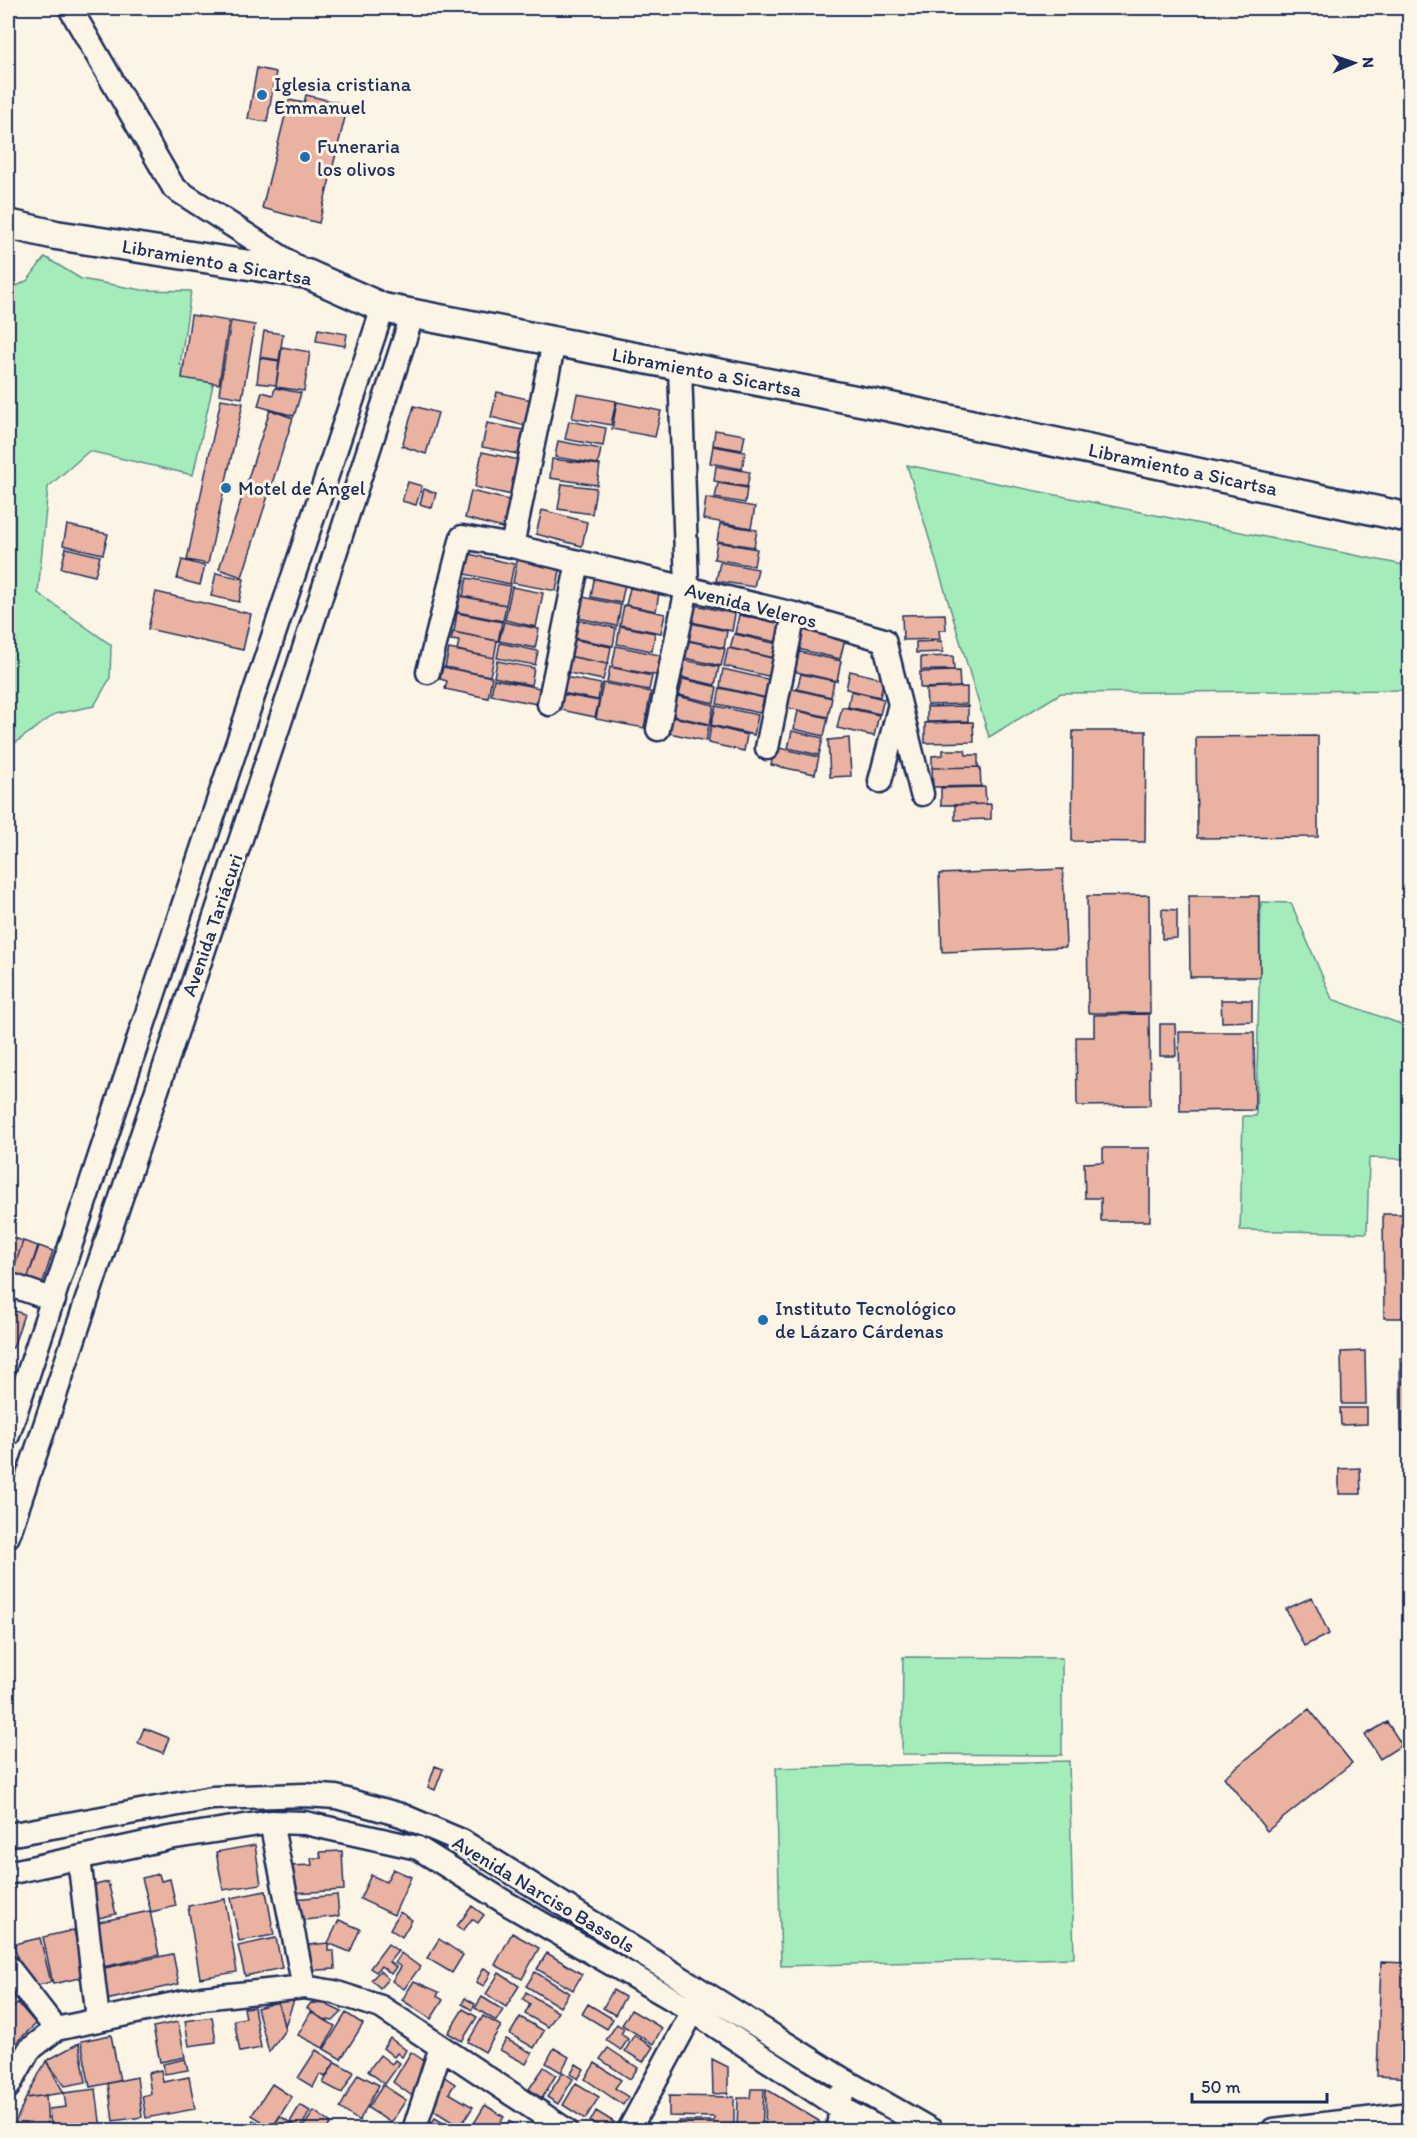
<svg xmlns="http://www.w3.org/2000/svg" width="1417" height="2138" font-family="Itim,sans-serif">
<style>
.green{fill:#a4edbb;stroke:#608e8c;stroke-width:1.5}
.building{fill:#eab2a1;stroke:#1b2f5e;stroke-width:1.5}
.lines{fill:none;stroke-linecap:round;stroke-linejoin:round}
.minor-casing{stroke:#1b2f5e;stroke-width:27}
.major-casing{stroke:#1b2f5e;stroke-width:33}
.minor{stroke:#fcf5e5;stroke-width:22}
.major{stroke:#fcf5e5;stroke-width:28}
.poi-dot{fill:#1f6fb2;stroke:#fcf5e5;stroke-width:2}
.labels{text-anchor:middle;stroke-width:6;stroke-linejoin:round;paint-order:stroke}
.poi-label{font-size:20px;fill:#1b2f5e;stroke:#fcf5e5;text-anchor:start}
.street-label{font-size:20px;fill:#1b2f5e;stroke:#fcf5e5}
</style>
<rect width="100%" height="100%" fill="#fcf5e5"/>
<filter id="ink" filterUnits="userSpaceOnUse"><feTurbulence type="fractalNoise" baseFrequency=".0167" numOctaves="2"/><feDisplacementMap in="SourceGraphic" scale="12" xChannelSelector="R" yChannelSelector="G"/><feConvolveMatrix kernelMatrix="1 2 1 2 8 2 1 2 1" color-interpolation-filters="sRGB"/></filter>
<g filter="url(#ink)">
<path class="green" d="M45,257l36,22 61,11 49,1 -11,74 36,6 -23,104 -104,-24 -41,36 -10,106 73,52 -1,33 -16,28 -39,8 -47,34v-457l20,-11z
M907,465l502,101v124l-348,3 -72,44z
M1261,902l30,1 41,96 77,28v132l-40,-1 -2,75 -127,-3 3,-114h13z
M903,1657l159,1v97l-160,-1z
M1069,1761l5,197 -293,8 -5,-198z"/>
<path class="building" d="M257,68l19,4 -9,50 -19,-3z
M306,95l42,10 -29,118 -57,-15 27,-108 15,3z
M191,315l38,6 -10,63 -37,-6z
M231,321l24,4 -13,73 -23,-4z
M318,329l29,5 -2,12 -29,-5z
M264,331l19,3 -4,26 -19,-3z
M282,347l28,5 -6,39 -28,-4z
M260,358l19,3 -3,24 -19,-2z
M275,388l26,5 -7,23 -36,-10 4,-14 11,3z
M497,392l35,8 -6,26 -35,-9z
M577,394l39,7 -5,24 -39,-7z
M221,399l22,4 -35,161 -21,-4z
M617,402l44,9 -6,26 -43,-8z
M414,406l24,7 -12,41 -24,-8z
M270,410l23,8 -51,159 -23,-8z
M569,421l37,7 -3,18 -38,-7z
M487,423l36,7 -5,24 -36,-7z
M715,430l30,5 -3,15 -29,-5z
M558,441l43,8 -3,15 -43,-7z
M713,446l32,6 -3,17 -32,-6z
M482,452l37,8 -7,35 -37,-8z
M552,459l48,6 -3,20 -47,-7z
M716,466l34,6 -3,15 -33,-6z
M408,482l14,4 -6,19 -14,-4z
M718,483l29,5 -2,15 -30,-5z
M562,484l34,4 -4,26 -34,-5z
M424,489l12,4 -4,15 -12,-4z
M471,491l42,10 -7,28 -41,-11z
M706,498l49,9 -4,21 -48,-9z
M542,510l45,12 -5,24 -46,-12z
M720,524l37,6 -3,17 -37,-6z
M67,525l41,9 -5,20 -40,-9z
M717,542l40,7 -3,17 -40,-7z
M66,548l34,8 -5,20 -34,-8z
M469,554l45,10 -4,20 -45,-10z
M518,556l43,9 -5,26 -43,-8z
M182,560l23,6 -5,19 -23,-6z
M720,562l38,7 -4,18 -38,-6z
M216,573l28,6 -5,23 -28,-6z
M595,574l31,6 -5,23 -30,-6z
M467,578l43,8 -4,19 -43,-9z
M512,587l31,6 -7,34 -31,-7z
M630,588l29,5 -3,18 -30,-6z
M156,592l95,22 -8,36 -95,-21z
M460,596l46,9 -3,16 -46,-9z
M578,596l43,9 -4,21 -44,-9z
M691,604l44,10 -3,17 -45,-10z
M624,605l41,9 -4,19 -41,-8z
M457,613l45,9 -4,19 -44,-9z
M945,614l1,16h-7l1,9 -37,1 -1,-25z
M739,615l43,9 -5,18 -42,-9z
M572,619l44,9 -3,18 -45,-9z
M504,622l35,7 -4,19 -36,-7z
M686,622l41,9 -3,17 -41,-9z
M620,626l35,7 -3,18 -35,-7z
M803,629l42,10 -5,20 -42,-10z
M453,632l44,9 -3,17 -37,-8 2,-9 -8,-1z
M734,634l44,10 -3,14 -45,-10z
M567,638l44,9 -3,17 -44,-9z
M689,641l36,8 -4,17 -36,-8z
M942,641l1,11 -27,1v-11z
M500,643l38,8 -3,14 -38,-7z
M616,646l48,10 -4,20 -48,-9z
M728,648l48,11 -4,18 -48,-11z
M449,649l45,9 -4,18 -45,-9z
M796,651l45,10 -4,20 -45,-10z
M568,656l39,8 -4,16 -39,-8z
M953,656l1,14h-33v-13z
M679,659l40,8 -4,18 -39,-9z
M497,661l37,7 -3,17 -37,-8z
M443,667l49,10 -4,21 -43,-9 2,-8 -7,-2z
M610,667l42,9 -3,14 -42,-8z
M723,669l48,11 -4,18 -47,-11z
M850,671l34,8 -4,18 -34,-8z
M959,671l1,16 -40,1v-16z
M801,674l33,7 -3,16 -34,-8z
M565,677l36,7 -3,16 -36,-7z
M494,679l46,9 -3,16 -46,-9z
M683,679l34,8 -3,16 -35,-8z
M603,683l48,9 -7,36 -48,-9z
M784,687l48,11 -4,19 -48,-11z
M967,687v17l-40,1 -1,-16z
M720,688l44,10 -4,15 -43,-9z
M851,691l33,8 -4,15 -32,-7z
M555,693l44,8 -4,16 -43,-9z
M669,694l45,11 -4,19 -46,-10z
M716,706l42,9 -4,20 -43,-10z
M968,706v15l-41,1v-15z
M842,707l37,8 -5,21 -37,-8z
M798,711l30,7 -4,18 -30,-7z
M664,715l45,10 -3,16 -46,-10z
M973,722l1,20 -49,1v-20z
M711,726l36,9 -3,16 -36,-8z
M792,731l31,7 -4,17 -31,-7z
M1073,731h73l-1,111 -73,-1z
M1318,736v101l-121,1 -1,-101z
M849,738l2,38 -21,1 -2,-37z
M775,747l44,10 -4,17 -44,-9z
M943,750h22l1,5h12v12l-46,1v-12l11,-1z
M980,767l1,19 -48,1 -1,-19z
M985,787l1,17 -45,1v-17z
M991,804v15l-36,1v-15z
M1063,869l3,78 -124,5 -3,-78z
M1149,895l1,118h-62l-1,-117z
M1189,896h70l1,81h-70z
M1162,909l15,1v28l-15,1z
M1221,1000h31v21l-30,1z
M1149,1014l1,91 -73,1 -1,-69h18v-22z
M1160,1024h15l1,32h-16z
M1179,1032h75l1,78 -75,1z
M1103,1148h47v73h-49v-23h-16l-1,-35 19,-1z
M1383,1214h27v104h-26z
M8,1236l15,5 -11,33 -4,-1z
M23,1241l15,5 -11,34 -15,-6z
M39,1246l14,5 -11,34 -15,-5z
M9,1309l15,5 -11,34 -5,-2z
M1365,1351l1,53h-24l-1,-52z
M1400,1358h10v73h-9z
M1340,1408h27v16l-26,1z
M1360,1468l1,26h-22v-25z
M1312,1597l17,37 -25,12 -18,-37z
M1309,1709l43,54 -85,68 -43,-54z
M1387,1722l15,23 -22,14 -15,-24z
M144,1728l25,10 -6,15 -25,-10z
M435,1766l8,3 -8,21 -7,-3z
M255,1845l6,39 -38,6 -7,-38z
M342,1851l2,39 -51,3 -2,-27 21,-1 -1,-7h10l-1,-6z
M393,1869l18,8 -17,38 -34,-16 11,-24 15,7z
M159,1874l2,7 9,-2 6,27 -25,6 -9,-34z
M108,1882l8,32 -22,5 -7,-32z
M266,1891l8,44 -35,6 -8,-43z
M337,1895l2,21 -43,5 -2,-22z
M225,1899l12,73 -37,6 -12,-72z
M472,1906l12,9 -6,8 -6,-4 -9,12 -6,-5z
M150,1911l9,44 -61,13 -9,-44z
M400,1912l12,8 -10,17 -12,-8z
M339,1920l21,9 -10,23 -22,-9z
M74,1930l10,47 -31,7 -10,-47z
M512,1933l27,15 -17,31 -27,-14z
M40,1938l11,44 -26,6 -11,-44z
M276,1938l6,30 -37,8 -7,-30z
M439,1939l24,16 -11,18 -25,-15z
M328,1943v8h6l1,18 -34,2 -2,-25z
M388,1944l10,7 -9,11 7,5 -5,7 -10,-8 -5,6 -6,-4z
M401,1953l19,14 -16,22 -12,-8 9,-14 -6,-4z
M547,1953l35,21 -9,16 -36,-21z
M173,1954l6,30 -73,16 -6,-31z
M1381,1962l29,1v115l-33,-2z
M484,1968l7,4 -7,14 -8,-4z
M380,1971l8,8 -8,9 -9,-8z
M535,1972l34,21 -9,14 -34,-21z
M499,1973l20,13 -13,21 -20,-13z
M8,1980l12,14 -12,12z
M414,1981l25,11 -2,4 6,4 -12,19 -29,-19z
M613,1990l12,7 -10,18 -12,-7z
M526,1992l32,20 -10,15 -23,-13 5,-10 -7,-5z
M482,1997l21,13 -7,11 -21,-13z
M465,1998l10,6 -3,6 -10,-6z
M294,2000l-9,26 -7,-24z
M278,2002l7,28 -16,22 -12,-44z
M18,2003l18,21 -28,26v-37z
M311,2003l14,1 17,8 -9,9 -11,-2 -15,-11z
M588,2004l25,15 -6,10 -25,-15z
M254,2007l7,41 -21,4 -6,-32 12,-2 -2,-10z
M463,2009l14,8 -15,24 -14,-8z
M631,2010l31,18 -9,16 -31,-19z
M311,2012l24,14 -12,22 -25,-13z
M346,2013l17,11 -22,35 -17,-10z
M483,2016l18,10 -16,26 -17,-10z
M212,2017l4,25 -27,4 -4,-25z
M520,2017l24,14 -10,17 -24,-14z
M178,2022l7,35 -25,5 -7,-35z
M617,2024l7,5 -3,5 7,5 -7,11 -15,-10z
M111,2035l9,46 -30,6 -9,-46z
M634,2035l19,12 -10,15 -18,-11z
M390,2038l16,12 -4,7 -5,-4 -3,4 -11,-9z
M506,2039l26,14 -6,11 -26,-14z
M79,2043l7,39 -21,4 -19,-25z
M554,2048l15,9 -8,15 -15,-9z
M608,2048l30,20 -8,11 -30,-20z
M316,2050l19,12 -10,15 -5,-3 -7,13 -15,-9z
M411,2052l21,14 -17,32 -22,-16z
M380,2055l12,9 3,-4 5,3 -15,21 -17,-13z
M185,2059l3,11 -23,4 -2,-10z
M712,2059l16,8v26l-15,1z
M46,2061l18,32 -38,5z
M335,2062l19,10 -12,21 -19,-10z
M595,2063l26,17 -6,8 13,9 -5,8 -38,-26z
M576,2064l8,5 -6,10 -8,-5z
M544,2067l12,8 -14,23 -13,-9z
M161,2070l2,12 26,-5 6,32 -49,9 -4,-22 9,-2 -3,-21z
M563,2072l10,7 -15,25 -11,-7z
M358,2074l21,11 -20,36 -19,-13z
M443,2076l12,8 -6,9 24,14 -13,20 -35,-22z
M137,2077l5,40 -29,4 -5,-38z
M576,2083l23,14 -14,22 -22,-14z
M272,2084l20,13 -20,31 -20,-13z
M383,2085l23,15 -15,23 -23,-15z
M96,2089l5,40 -36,1 -1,-6 -13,2 -2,-17 17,-2 -2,-14z
M751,2089h13l-2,41h-25l1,-32h12z
M766,2089l53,32 -1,9h-53z
M46,2095l2,35h-36l14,-32z
M669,2096l65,1v28h-13v5h-42v-9h35v-4l-45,-1z
M300,2105l10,6 -10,18 -10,-7z
M485,2105l19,12 -9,13h-25z
M314,2111l17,12 -5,7h-25z
M596,2111l18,11 -5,8 -19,-8z
M280,2116l20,13 -1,1h-27z
M435,2118l20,12h-28z
M253,2120l17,10h-23z
M509,2121l13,9h-20z"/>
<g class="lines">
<g class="minor-casing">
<path id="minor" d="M70,8l104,180 129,83
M512,546l42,-204
M428,672l34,-135 50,9 282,68 90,26 38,154
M549,704l29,-142
M658,729l29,-141 -7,-221
M767,748l27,-134
M880,781l19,-73
M8,1284l46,16
M8,1435c124,-376 247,-753 375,-1127
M8,1536l282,-844 123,-379
M271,1822l33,165
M8,1835l204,-37 93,-3 31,2 65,18 61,26 382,239 87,50
M79,1858l19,161
M8,1873l161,-35 102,-16 34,1 113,25 90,56 185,107 147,97 43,22
M8,1967l48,62
M8,2087l21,-37 27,-21 146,-31 102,-11 30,5 47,15 185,123
M414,2130l27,-83
M629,2130l64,-119
M838,2130l4,-37
M1273,2130l137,-16"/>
</g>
<g class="major-casing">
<path id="major" d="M8,224l48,11 251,39 76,34 503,98 524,112"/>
</g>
<use href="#minor" class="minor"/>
<use href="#major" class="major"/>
</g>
</g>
<g class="poi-dot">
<circle cx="262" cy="95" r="6"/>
<circle cx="305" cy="157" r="6"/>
<circle cx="226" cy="488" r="6"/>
<circle cx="763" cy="1320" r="6"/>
</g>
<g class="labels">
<g class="poi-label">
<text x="274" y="91">Iglesia cristiana<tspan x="274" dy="23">Emmanuel</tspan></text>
<text x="317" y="153">Funeraria<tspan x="317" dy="23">los olivos</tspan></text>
<text x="238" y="495">Motel de Ángel</text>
<text x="775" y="1315">Instituto Tecnológico<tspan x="775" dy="23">de Lázaro Cárdenas</tspan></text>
</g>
<g class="street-label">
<text transform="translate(217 262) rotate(10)" y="7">Libramiento a Sicartsa</text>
<text transform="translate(707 372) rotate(11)" y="7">Libramiento a Sicartsa</text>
<text transform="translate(1183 469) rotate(12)" y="7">Libramiento a Sicartsa</text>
<text transform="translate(751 605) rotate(14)" y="7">Avenida Veleros</text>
<text transform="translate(212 925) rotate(-71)" y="7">Avenida Tariácuri</text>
<text transform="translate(544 1894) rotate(31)" y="7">Avenida Narciso Bassols</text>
</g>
</g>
<rect width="1417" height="2138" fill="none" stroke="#fcf5e5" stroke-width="30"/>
<rect x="15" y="15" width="1387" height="2108" fill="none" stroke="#1b2f5e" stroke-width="2" filter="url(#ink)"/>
<g transform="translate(1354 63) rotate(88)" stroke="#fcf5e5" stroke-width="4.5" paint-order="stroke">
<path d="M0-4.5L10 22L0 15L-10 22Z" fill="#1b2f5e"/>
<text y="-9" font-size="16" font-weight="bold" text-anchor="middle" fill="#1b2f5e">N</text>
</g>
<path d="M1192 2093v9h135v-9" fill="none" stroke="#1b2f5e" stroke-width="3"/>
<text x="1201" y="2093" font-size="18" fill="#1b2f5e" stroke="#fcf5e5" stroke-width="4.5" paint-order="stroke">50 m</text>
</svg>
